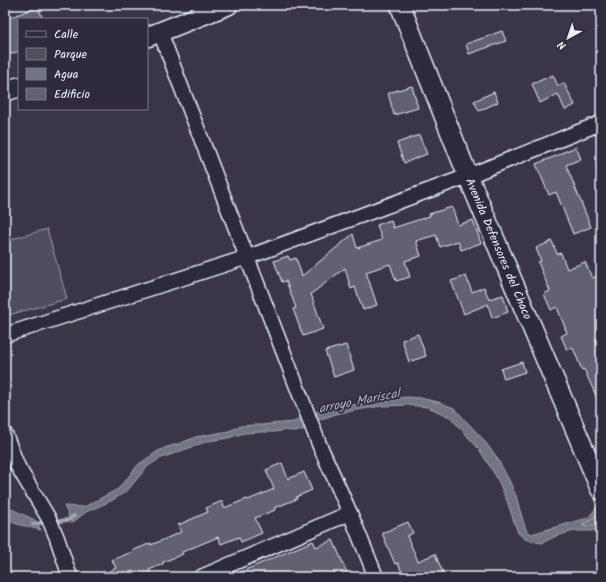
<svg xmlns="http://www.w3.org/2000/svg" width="606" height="582" font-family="Kalam,sans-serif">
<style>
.green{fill:#504e5f;stroke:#9ca0ac}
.water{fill:#737482;stroke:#a2a6b1}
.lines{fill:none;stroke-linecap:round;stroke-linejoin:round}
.shore{stroke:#b9bfc9;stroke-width:1}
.stream{stroke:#a2a6b1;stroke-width:4}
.building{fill:#636171;stroke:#e8f1f8}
.street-casing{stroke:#e8f1f8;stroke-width:17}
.secondary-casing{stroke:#e8f1f8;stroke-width:22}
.street{stroke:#2f2a3d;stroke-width:14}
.secondary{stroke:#2f2a3d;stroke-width:19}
.labels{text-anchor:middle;stroke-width:3.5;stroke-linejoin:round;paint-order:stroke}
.street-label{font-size:12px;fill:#e8f1f8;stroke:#2f2a3d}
.water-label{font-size:13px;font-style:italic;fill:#aeb2bd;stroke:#2f2a3d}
</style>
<rect width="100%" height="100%" fill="#3a3648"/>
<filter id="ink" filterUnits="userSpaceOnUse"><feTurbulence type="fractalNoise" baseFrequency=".025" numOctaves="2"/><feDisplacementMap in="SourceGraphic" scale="8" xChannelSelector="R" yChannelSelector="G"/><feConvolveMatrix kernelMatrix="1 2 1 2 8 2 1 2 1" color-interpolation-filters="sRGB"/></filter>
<g filter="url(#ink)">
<path class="green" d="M47,229l20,70 -62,17v-75z"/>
<path class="water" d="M407,397l13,1 18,4 16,6 27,29 15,19 13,24 7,16 7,25 4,11 5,2 6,-2 50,-14 9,-11 4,10v12l-10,2h-17l-18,5 -14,7 -11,-2 -6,-2 -7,-6 -11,-32 -10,-23 -18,-29 -29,-32 -22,-10 -21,-2 -26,1 -42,7 -21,7 -2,-8 57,-11z
M303,416l5,12 -12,4 -11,-2 -10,2h-16l-15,1 -16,5 -20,3 -49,18 -12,8 -20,24 -16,10 -25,11 -14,11 -8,-17 20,1 34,-18 21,-25 19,-13 9,-4 11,-3 18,-7 33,-6 12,-5 13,-1h8l8,-1 24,-2z
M5,506l30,14 6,10 -24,-6 -12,-5z"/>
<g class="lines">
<path class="shore" d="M601,517l-6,-1 -5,5 -6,2 -1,2 2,2 16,-2"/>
<path class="stream" d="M33,524l35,-4 6,-4"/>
</g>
<path class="building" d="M38,7l5,12h-24v32l-14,5v-37z
M502,31l4,10 -37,13 -3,-10z
M553,75l5,11 6,-3 11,22 -10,5 -7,-16 -18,9 -8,-19z
M412,86l6,22 -24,7 -6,-22z
M494,92l4,10 -19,9 -5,-10z
M419,135l8,19 -23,9 -7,-20z
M576,147l5,12 -15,6 25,62 -18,7 -17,-42 -7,3 -13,-31 25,-10v-1z
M452,207l6,18 15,-5 8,23 -20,7 -3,-9 -18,6 -4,-12 -20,6 5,15 -16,5 5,16 -14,4 -6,-17 -24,8 11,33 -14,5 -8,-23 -4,2 -6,-21 -34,26 12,35 -20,7 -10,-27 3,-1 -10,-27 -4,1 -8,-21 14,-5 2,4 6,-2 6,18 51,-42 4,14 25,-8 -5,-15 14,-5 2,8 37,-12 -1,-2z
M552,241l5,13 4,-1 6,16 18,-7 7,16 9,-3v62l-6,2 6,14v54l-17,-38 -2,1 -9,-22 -6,2 -6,-14 6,-3 -10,-26 -6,3 -7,-16 6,-3 -12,-29 3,-1 -5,-13z
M466,276l6,16 12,-5 5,12 14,-4 5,17 -16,6 -4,-14 -24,10 -13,-33z
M418,334l8,22 -17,6 -7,-22z
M346,345l8,25 -20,7 -9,-26z
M522,362l3,10 -21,7 -3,-10z
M282,463l6,16 16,-7 8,18 -16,7 1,2 -23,9 1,2 -20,8 7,15 -21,9 -2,-5 -18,7 -3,-7 -36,15 1,2 -20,8v2l-14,6 1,3 -9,4h-46l21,-9 -4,-8 20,-8v-1l19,-8v2l30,-13 -3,-7 30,-13 -2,-4 16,-7 2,7 23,-9 1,1 26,-11 -8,-19z
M408,522l5,11 -6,3 11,25 17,-7 10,23h-41l-6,-14 -3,1 -13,-31z
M333,540l16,37h-120l84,-36 3,6z"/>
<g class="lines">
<g class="street-casing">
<path id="street" d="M160,32l159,412 31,69 26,64
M5,335l243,-78 220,-81 133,-53
M5,434l13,33 31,52 8,19 13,39
M201,577l149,-64"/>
</g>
<g class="secondary-casing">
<g id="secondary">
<path id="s1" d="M400,5l68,171 133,314"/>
<path d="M147,37l81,-32"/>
<path d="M5,91l14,-4"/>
</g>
</g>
<use href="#street" class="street"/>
<use href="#secondary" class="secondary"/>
</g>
</g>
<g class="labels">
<g class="street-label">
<text dy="4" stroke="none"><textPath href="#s1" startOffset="263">Avenida Defensores del Chaco</textPath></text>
</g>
<g class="water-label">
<text transform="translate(359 400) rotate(-11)" y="5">arroyo Mariscal</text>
</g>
</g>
<rect width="606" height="582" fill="none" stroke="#2f2a3d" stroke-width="20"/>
<rect x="10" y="10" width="586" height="562" fill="none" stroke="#e8f1f8" stroke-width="1.5" filter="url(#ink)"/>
<rect x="18" y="18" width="130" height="92" fill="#2f2a3d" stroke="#797a88"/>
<rect x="26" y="31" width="20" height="6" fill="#2f2a3d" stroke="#797a88"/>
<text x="54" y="38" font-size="12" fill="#e8f1f8">Calle</text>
<rect x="26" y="48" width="20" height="12" fill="#504e5f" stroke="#797a88"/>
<text x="54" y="58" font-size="12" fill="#e8f1f8">Parque</text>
<rect x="26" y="68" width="20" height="12" fill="#737482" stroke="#797a88"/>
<text x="54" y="78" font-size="12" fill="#e8f1f8">Agua</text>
<rect x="26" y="88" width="20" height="12" fill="#636171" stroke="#797a88"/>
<text x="54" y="98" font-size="12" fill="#e8f1f8">Edificio</text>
<g transform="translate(568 38) rotate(220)" stroke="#2f2a3d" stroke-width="3" paint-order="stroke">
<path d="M0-3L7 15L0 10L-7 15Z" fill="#e8f1f8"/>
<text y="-6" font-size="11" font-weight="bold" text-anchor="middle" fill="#e8f1f8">N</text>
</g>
</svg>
